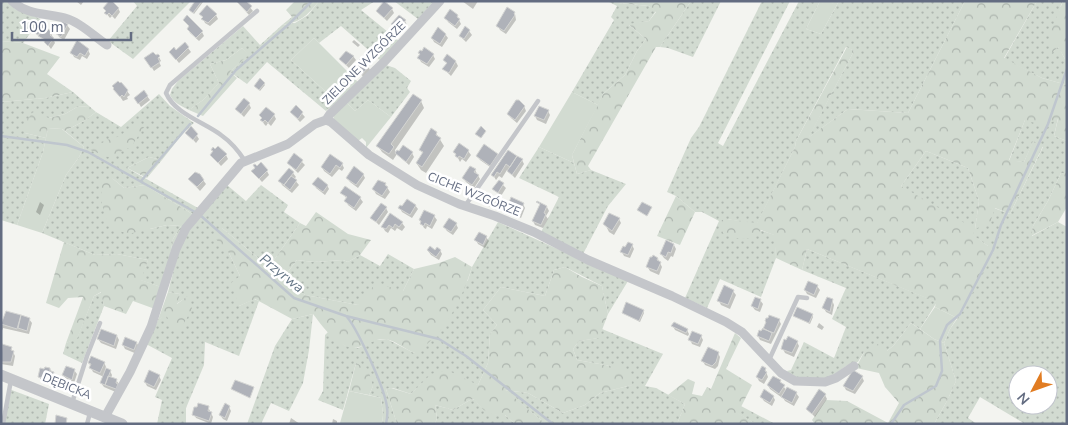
<svg xmlns="http://www.w3.org/2000/svg" width="1068" height="425" font-family="'Nunito Sans',sans-serif">
<style>
.grass{fill:url(#grass-dots);fill-rule:evenodd}
.forest{fill:url(#forest-crowns);fill-rule:evenodd}
.garden{fill:#d2dbd1}
.shadow{fill:#0003}
.lines{fill:none;stroke-linecap:round;stroke-linejoin:round}
.stream{stroke:#bfc6ce;stroke-width:2.5}
.building{fill:#afb2b9;stroke:#d4d5d3}
.service{stroke:#c4c6ca;stroke-width:4.5}
.minor{stroke:#c4c6ca;stroke-width:9}
.tertiary{stroke:#c4c6ca;stroke-width:11}
.labels{text-anchor:middle;stroke-width:5;stroke-linejoin:round;paint-order:stroke}
.street-label{font-size:12px;fill:#636c81;stroke:#fff}
.water-label{font-size:14px;font-style:italic;fill:#637485;stroke:#fff}
</style>
<defs>
<pattern id="grass-dots" width="8" height="8" patternUnits="userSpaceOnUse" patternTransform="scale(1.25)"><rect width="8" height="8" fill="#d2dbd1"/><path d="M2 2h.1M6 6h.1" fill="none" stroke="#aeb6af" stroke-width="1.8" stroke-linecap="round"/></pattern>
<pattern id="forest-crowns" width="20" height="18" patternUnits="userSpaceOnUse" patternTransform="scale(1.25)"><rect width="20" height="18" fill="#d2dbd1"/><path d="M2 6a3 3 0 1 1 6 0M12 15a3 3 0 1 1 6 0" fill="none" stroke="#aeb6af"/></pattern>
</defs>
<rect width="100%" height="100%" fill="#f3f4f0"/>
<path class="grass" d="M1,1h6l8,8 26,10 -18,24 -22,-2z
M133,1h58l-58,58 -25,-18 29,-35z
M319,1h56l-14,9 38,31 -18,20 -40,-35 -22,17 -5,-5 -23,22 46,42 -11,9 -59,-49 -20,22 -17,-12 18,-18 -6,-6 -16,12 -16,4 9,19 -16,17 -14,10c-8,-4 -15,-7 -19,-15l2,-6 6,-8 65,-55 17,19 22,-20 13,-2 13,-8z
M394,1h40l-16,18z
M607,1h11v2l31,3 7,5 -7,10 -20,4 17,14 -9,12 -12,24 -22,19 -5,11 -26,-13 42,-72 -3,-3 6,-11z
M691,1h30l-28,56 -25,-9 -8,-1z
M762,1h28l-72,142 5,3 76,-145h21l-14,28 15,5 18,-33h126l-57,112 -60,-4 -40,29 46,-87 -8,-4 -50,94 -1,6 -38,77 -31,-5 49,16 1,23 -15,39 -41,-18 -13,29 -22,-10 34,-77 -17,-9h-7l-19,-16 -9,-4 24,-54 8,-11z
M1037,1h26l-2,4 -12,50 9,-8 7,12h2v26l-25,-7 -38,-19z
M386,65l9,3 16,13 -4,7 3,4 -19,25 -23,-17 -13,11 -9,-9z
M73,92l16,14 -12,1 -12,7 -16,4 -24,15 21,5 -3,14 -26,73 -16,-5v-118l44,-4z
M159,94l11,12 24,17 -10,9 -22,28 -13,-3 -22,11 71,40 1,2 -5,5 -49,-30 -21,3 -12,-10 38,51 17,-4 14,1 -8,13 -5,29 -7,19 -21,-7 8,-20 -31,-6 -22,1 -53,-22 24,-58 13,-18 5,-10 -19,-16 19,-10 12,-9 25,15z
M1058,118l-4,18 13,5v32h-6l-13,28 -15,25 -1,10 26,-14 9,5v194l-2,3h-40l-45,-27 -12,21 9,6h-43l13,-23 9,-20 -12,-38 6,-14 14,-20 24,-63 -87,-60 25,-35 42,17 11,33 -4,28 19,-21 16,6 33,-67 -10,-5 -9,20 -15,-1 16,-41zM1018,375h30v30h-30z
M539,147l35,16 3,11 14,-4 35,14 -18,22 -25,48 -42,-22 18,-35 -40,-19z
M227,185l19,16 15,-16 27,20 -4,7 16,11 -31,44 -47,-39 7,25 11,23 -1,30 15,-7 5,2 -20,55 -34,-14 -1,23 -18,43v16h-29l5,-24 -7,-3 17,-39 -26,-14 12,-24 31,-24 -13,8 4,-10 -12,-2 11,-42 7,-16z
M498,222l130,59 -20,33 -6,-28 -37,-19 -11,3 -9,26 -44,-9 -18,23 14,15 -7,9 -2,29 -10,22 -47,-10 -20,19 -18,-6 -7,1 11,35h-15l1,-9 -2,-17 -12,-3 4,-9 -17,-23 -13,47 -25,-10 5,-9 2,-56 3,-3 16,13 14,3 17,-8 12,-1 27,14 54,-73 4,-13z
M807,249l130,53 -17,27 -9,-6 -17,22 -7,6 -23,1 -6,10 -12,4 -18,13h-35l-6,-8 4,-1 13,-28 30,16 12,-31 -14,-8 14,-31 -44,-18z
M388,254l26,15 -11,22 -45,14 -53,-10 -22,-17 14,-18 17,2 29,-2 5,2 12,-7 20,11z
M102,292l2,14 -22,57 -19,-9 3,-11 11,-5 17,-42z
M313,314l-4,36 -6,33 -14,28 -18,-8 -10,21h-14l28,-78 17,-27z
M602,329l61,25 -18,32 11,2 29,16 -8,20h-131l-42,-34 24,3 35,20 22,-8 15,-12 32,-8 -21,-19 -34,-6 -4,-11 6,-8 19,-3z
M9,389l40,15 -4,20h-41z
M475,399c6,12 18,16 30,16l10,9h-80l2,-6 -2,-13 18,5 17,-10z
M741,406l34,18h-19l-19,-11z"/>
<path class="forest" d="M295,1h24c-12,15 -18,21 -37,24l10,-8 -6,-7z
M618,1h73l-31,46h-4l-68,119 3,4 -14,4 -5,-19 31,-61 22,-19 12,-24 9,-12 -18,-15 21,-3 7,-9 -7,-6 -31,-3z
M965,1h72l-33,57 38,20 25,7v56l-13,-5 4,-17 -14,7 -19,-6 -16,40 15,2 9,-21 10,5 -33,68 -15,-6 -5,15 -15,6 -2,6 15,11 8,3 -32,60 -7,9 -22,-11 1,-5 -129,-53 -5,21 -26,-12 -2,-23 -13,-5c-13,14 -23,9 -38,3l-4,-12 7,-2 31,4 38,-76 1,-6 51,-94 7,4 -45,86 39,-28 60,4zM926,151l42,17 11,33 -4,28 -74,-43z
M1063,1h4v58h-2l-7,-12 -9,9v-20z
M1,41l22,2 37,14 -13,17 26,18 -28,6 -44,4z
M242,48l7,6 -19,18 7,6 -34,38 -14,-6 14,-10 16,-17 -9,-19 16,-4z
M89,106l7,6 -12,9 -19,10 -3,-2 -14,-1 -2,10 -21,-5 2,-13 6,-8 16,6 16,-4 12,-7z
M134,124l10,3 -13,20 -23,10 -20,-8 19,-9 13,-4z
M149,157l13,3 -15,18 -20,-10z
M1061,173h6v34l-9,15 -27,14 2,-10 15,-25z
M112,178l12,10 21,-3 49,30 -24,42 3,-18 8,-13 -14,-1 -39,9 -19,-7 -7,-22 -1,-24z
M676,196l19,16 -15,33 -23,-9z
M316,212l32,22 23,6 -11,15 -12,7 -5,-2 -29,2 -17,-2 -14,18 22,17 53,10 18,-22 27,8 11,-22 25,-6 16,-6 17,10c-10,32 -28,70 -58,86 -9,-4 -20,-13 -29,-14 -10,-1 -16,6 -26,8 -19,5 -36,-20 -46,-33l-21,5 -37,-20 -16,7 -8,-23 9,-7 -11,-23 -16,-17 9,-8 47,39 31,-44 6,3z
M64,242l31,13 22,-1 31,6 -7,20 20,7 -6,22 -22,-8 -7,13 -22,-8 -3,-14 -7,4 -17,43 -11,4 17,-46 -15,1 -9,10 -13,-5z
M565,267l17,10 20,9 6,28 -9,24 -20,3 -6,8 4,11 34,6 10,-3 10,12 1,10 -32,8 -15,12 -22,8 -35,-20 -23,-3 41,34h-31l-10,-9c-14,1 -22,-3 -31,-16l-4,1 -17,10 -18,-5 2,13 -2,6h-38l-11,-35 5,-1 20,6 20,-20 16,-4 31,15 10,-22 2,-29 7,-9 -14,-15 18,-23 44,9 9,-26z
M168,292l12,2 -3,10 12,-9 3,14 -12,21 -7,-2 -7,-13 -8,5z
M911,323l23,16 10,4 12,38 -9,20 -13,23h-119l-3,-4 14,-20 21,1 41,22 11,-20 -14,-16 -6,-14 -23,-5 8,-16 14,-8 9,7 7,-6z
M735,333l6,5 -15,31 26,16 -14,28 18,11h-79l8,-20 -17,-9 20,-16 7,3 -3,12 10,2 5,-9 4,2z
M356,363l12,6 5,17 -4,9 -20,-4z"/>
<path class="garden" d="M820,1h19l-18,33 -15,-5z
M314,38l44,44 -21,20 -46,-42z
M572,92l26,13 -26,50 2,8 -35,-16z
M368,100l23,17 -25,31v-6l-4,-4 -4,3 -24,-21 -1,-6 13,-12 9,9z
M48,128l14,1 22,18 -5,10 -13,18 -24,58 -25,-8 26,-73z
M935,307l22,11 -7,11 -6,14 -10,-4 -14,-10z
M349,391l32,7 2,17 -1,9 -42,-1z"/>
<path class="shadow" d="M76,1h8l-3,4z
M197,1l6,1 -9,12 -4,-4z
M236,1h9l8,10 -4,4z
M462,1h16l-5,8z
M118,8l2,4 -5,7 -3,-3 -2,2 -4,-5z
M392,9l2,4 -7,8 -10,-10z
M201,14l15,1 2,4 -8,7 -5,-3z
M515,14l1,6 -10,14 -6,-4 -2,-4 13,-6z
M457,16l4,8 -4,5 -9,-7 -2,-4z
M184,20l18,12 2,4 -5,5 -9,-8 -2,-4 2,-2z
M405,21l2,4 -6,7 -8,-8z
M63,23l4,2 3,4 -6,11 -5,-3 -2,-4z
M45,25l1,2 -3,5 8,1 4,10 -4,6 -11,-14 -4,-2z
M469,31l3,4 -6,7 -6,-6z
M445,34l3,4 -6,9 -8,-5 -2,-4z
M354,40l6,5 -2,2 -6,-5z
M185,44l6,8 -12,11 -9,-11h6z
M88,50l2,4 -3,5 -5,-3 -2,4 -6,-3 -2,-4z
M419,53l14,2 2,4 -6,8 -8,-5 -2,-4 2,-3z
M158,55l3,6 -2,1 2,4 -7,5 -8,-13z
M353,56l3,4 -7,8 -9,-9z
M447,56l9,6 2,4 -7,10 -7,-7 3,-5 -3,-4z
M368,66l2,4 -6,8 -7,-9z
M264,84l1,1 -5,6 -4,-4z
M115,89l12,2 3,4 -3,2 1,2 -5,2z
M147,96l3,4 -9,7 -3,-5z
M421,101l3,7 -29,42 1,3h16l2,4 -5,8 -12,-11 -4,6 -11,-8 -4,-6z
M249,104l2,4 -7,9 -8,-8z
M524,106l2,5 -9,12 -6,-5 -3,-4z
M296,107l9,10 -5,5 -9,-10z
M548,111l2,4 -4,9 -9,-4 -2,-4z
M274,115l2,4 -5,7 -3,-3 -2,3 -2,-2 -2,-4z
M192,128l7,11 -3,4 -9,-10z
M436,133l8,13 -18,27 -5,-3 -4,-6 6,-10 -3,-4z
M212,150l14,5 2,4 -7,7 -10,-11 3,-3z
M468,151l3,4 -5,7 -4,-3 -2,3 -5,-10z
M508,152l14,8 2,4 -9,14 -8,-8 -5,8 -3,-2 -3,4 -3,-5z
M295,155l10,10 -7,8 -10,-10z
M497,155l2,4 -6,10 -13,-9 -3,-4z
M331,156l11,8 2,4 -2,3 -3,-2 -7,8 -8,-6 -2,-4z
M257,168l10,3 2,4 -7,7 -9,-10z
M289,170l4,3 3,4 -2,2 5,6 -7,8 -10,-8 -2,-4z
M475,170l5,9 -6,9 -8,-6 -3,-4z
M363,174l2,4 -7,10 -8,-6 -3,-4z
M190,180h13l3,4 -6,7z
M500,182l6,6 -5,8 -7,-7z
M314,184l13,1 2,4 -4,6 -9,-7z
M385,184l5,8 -5,7 -9,-5 -2,-4z
M346,187l14,11 3,4 -7,9 -8,-6 -2,-4 1,-2 -5,-6z
M495,200l2,4 -2,4 -7,-2 -2,-3z
M40,202l4,3 -4,10 -4,-3z
M509,204h14l2,4 -4,10 -6,-3 -3,1z
M415,205l3,4 -6,9 -10,-6 -2,-4z
M547,207l2,4 -3,5 2,3 -5,9 -8,-3 -2,-4z
M386,208l2,4 -9,13 -7,-7z
M390,215l12,8 3,4 -3,4 -5,-3 -2,3 -4,-3 -3,5 -3,-2 -2,-4z
M434,216l3,4 -5,9 -5,-3 -1,3 -2,-1 -4,-8z
M619,219l2,4 -7,12 -5,-3 -4,-8z
M456,224l2,4 -5,7 -6,-4 -3,-4z
M486,237l3,4 -4,7 -7,-4 -2,-4z
M632,245l2,4 -4,9 -6,-2 -2,-4z
M674,245l2,4 -3,8 -2,-1 -3,5 -4,-3 -3,-4z
M440,250l2,4 -3,6 -8,-5 -3,-4z
M658,259l4,8 -3,8 -9,-4 -3,-5z
M817,286l3,4 -4,8 -9,-4 -2,-4z
M733,291l3,4 -6,14 -9,-4 -2,-4z
M760,300l3,4 -3,8 -5,-2 -3,-4z
M832,300l2,5 -2,10 -6,-3 -2,-4z
M643,311l1,2 -4,9 -17,-9z
M6,313l23,6 3,4 -3,11 -26,-6 -2,5v-12l2,1z
M812,315l1,2 -3,7 -15,-8z
M779,320l2,4 -10,20 -11,-4 -2,-4z
M819,323l5,4 -2,3 -5,-3z
M673,326l14,4 2,4 -1,2 -13,-6z
M117,336l2,4 -3,9 -15,-6 -3,-4z
M701,336l2,4 -3,7 -8,-3 -2,-5z
M125,339l12,4 2,4 -2,7 -12,-5 -2,-4z
M797,342l2,4 -5,11 -9,-4 -2,-4z
M3,345l8,3 4,8 -2,10 -12,-2z
M718,353l2,4 -2,9 -3,3 -10,-4 -2,-4z
M104,362l2,5 -1,2 5,2 2,4 -1,3 5,2 3,4 -1,9 -14,-6 -3,-4 3,-6 -11,-5 -4,-9z
M50,369l6,8 -2,7 -12,-3 -3,-4z
M765,369l3,8 -4,7 -5,-3 -2,-4z
M74,370l3,4 -3,9 -8,-4 -3,-4z
M159,376l2,4 -5,10 -9,-4 -2,-4z
M862,377l2,4 -9,13 -9,-4 -2,-4z
M774,378l6,3 6,9 10,3 3,4 -5,9 -9,-5 -3,-5 -1,1 -11,-8 -2,-4z
M825,395l2,4 -12,18 -8,-8z
M773,396l2,4 -3,6 -8,-5 -3,-4z
M208,407l5,10 -2,7 -15,-6 -2,-4z
M229,407l2,4 -4,10 -4,-2 -3,-4z
M291,418l9,6h-11z
M333,419l4,2v3h-5z"/>
<g class="lines">
<path class="stream" d="M198,116l38,-46 53,-46 23,-23
M1,136l66,9 21,7 107,60
M141,181l49,-57
M200,215l94,83 52,18 93,23 27,17 87,68
M347,317c11,13 39,74 40,91 1,5 0,11 -1,16
M891,424l13,-19 32,-19 6,-15 -2,-30 7,-16 13,-11 33,-64 8,-25 47,-101 19,-55"/>
</g>
<path class="building" d="M109,1h3l7,7 -7,8 -3,-3 -2,2 -3,-2 2,-2 -3,-3z
M195,1h7l-9,12 -4,-3z
M236,1h10l6,5 -5,6z
M384,1l9,7 -9,10 -8,-7z
M207,5l10,9 -9,9 -7,-4 2,-2 -4,-3z
M507,7l8,5 -1,2 1,1 -11,16 -8,-5z
M450,9l8,6 -1,2 3,2 -5,7 -11,-8z
M187,15l16,16 -7,7 -9,-9 2,-3 -6,-6z
M399,15l7,5 -8,9 -7,-5z
M62,21l6,3 -7,13 -6,-4z
M40,22l6,2 -8,11 -5,-3z
M465,26l5,4 -6,9 -5,-3z
M438,27l8,7 -6,10 -9,-6z
M48,29l4,3 -2,3 4,3 -6,8 -4,-4 1,-2 -7,-4 4,-6 4,2z
M77,40l12,9 -4,7 -5,-3 -3,4 -7,-4z
M185,42l4,5 -13,13 -7,-8 5,-5 2,3z
M424,47l10,7 -7,10 -10,-6 3,-4 -2,-1 2,-3 2,1z
M346,51l8,5 -8,9 -7,-6z
M153,52l3,3 2,-1 2,2 -2,2 2,4 -9,6 -7,-10z
M447,54l9,7 -7,12 -7,-4 5,-6 -4,-3z
M361,58l8,7 -7,10 -7,-6 2,-2 -2,-2z
M260,78l5,5 -6,7 -5,-4z
M118,81l2,2 1,-1 7,8 -4,7 -2,-2 -2,2 -7,-8 1,-1 -2,-2z
M144,90l4,6 -10,8 -4,-6z
M413,94l9,6 -31,44 3,3 -5,7 -13,-8z
M244,98l6,5 -9,11 -6,-5z
M516,100h3l6,6 -10,14 -8,-6z
M296,105l7,7 -5,7 -8,-7z
M539,106l10,4 -5,10 -10,-4z
M266,107l9,7 -7,9 -3,-3 -2,2 -3,-2 2,-2 -3,-3z
M191,126l7,8 -5,6 -8,-7z
M481,126l5,5 -5,7 -6,-4z
M431,128l6,4 -1,3 5,3 -19,29 -6,-4 7,-11 -4,-2z
M459,143l10,7 -5,9 -5,-3 -1,2 -3,-2 1,-2 -3,-2z
M484,144l14,10 -8,12 -14,-10z
M403,145l10,7 -7,10 -11,-9 2,-3 2,1z
M218,146l9,8 -9,9 -8,-8 3,-4 -2,-1 2,-3 2,2z
M508,150l9,6 -7,11 -4,-3 -6,10 -3,-2 -3,5 -3,-2z
M294,153l9,7 -7,10 -9,-7z
M330,154l13,9 -3,5 -4,-3 -6,9 -9,-7z
M517,156l6,3 -11,16 -5,-4z
M261,162l7,8 -9,9 -8,-8 4,-3 -2,-3 2,-1 2,2z
M354,166l10,8 -8,11 -10,-7z
M470,166l6,3 -2,3 5,3 -7,10 -10,-7z
M289,168l5,4 -10,13 -6,-4z
M195,172l5,2 4,6 -7,7 -9,-8z
M291,176l6,4 -7,10 -6,-5z
M318,177l10,8 -5,7 -11,-8z
M378,180l8,3 -1,2 3,2 -6,9 -10,-7z
M499,180l5,3 -6,10 -6,-4z
M345,186l16,11 -7,11 -10,-7 3,-4 -7,-4z
M487,194l9,5 -3,6 -8,-2 1,-2 -2,-1z
M511,197l13,6 -5,12 -10,-3 1,-6 -2,-1z
M407,199l9,6 -6,10 -12,-7 2,-3 2,1z
M537,201l10,5 -3,7 2,1 -5,11 -9,-4 8,-17 -4,-2z
M642,202l10,5 -5,9 -10,-6z
M381,203l6,4 -11,15 -6,-4z
M424,210l11,5 -5,11 -5,-3 -1,3 -4,-2 1,-3 -2,-1z
M390,213l13,9 -4,5 -4,-3 -2,4 -4,-3 -3,4 -5,-2z
M609,213l11,5 -8,13 -9,-7z
M449,218l8,5 -6,9 -8,-5z
M479,232l8,4 -4,9 -9,-5z
M666,240l8,4 -3,9 -3,-1 -2,5 -6,-3z
M628,242l5,2 -5,11 -8,-3 3,-6 2,1z
M430,246l5,4 2,-3 4,3 -5,7 -9,-7z
M653,255l5,3 -1,2 4,2 -4,9 -11,-4 4,-10h2z
M808,281l10,4 -4,10 -10,-5z
M724,285l10,5 -6,15 -11,-4z
M755,297l6,2 -3,10 -7,-3z
M827,297l6,2 -3,13 -8,-4z
M626,302l18,8 -5,11 -17,-8z
M797,307l16,7 -4,9 -16,-7z
M6,311l15,4 -4,14 -16,-5z
M21,315l9,3 -3,13 -9,-3z
M769,315l11,4 -6,14 -11,-4 3,-7 -1,-1 1,-3h2z
M674,322l14,7 -2,4 -15,-7z
M763,328l9,5 -3,8 -12,-5 2,-6 2,1z
M101,329l16,6 -3,11 -17,-7z
M692,331l10,4 -4,9 -10,-4z
M788,336l10,5 -6,12 -11,-4 3,-10 2,1z
M125,337l12,5 -3,8 -12,-5z
M2,344l10,3 -1,3 3,1 -3,11h-10z
M708,347l11,5 -3,10 -4,4 -11,-5z
M91,356l14,6 -5,11 -11,-5 2,-4 -3,-1z
M66,366l9,3 -3,11 -10,-5z
M762,366l4,2 -1,3 2,1 -5,8 -6,-3z
M45,367l5,1v3l4,1 -2,9 -14,-4 2,-9 4,1z
M106,368l5,2 -6,15 -5,-2z
M149,370l11,5 -6,12 -10,-5z
M853,370l10,6 -10,15 -10,-5z
M108,376l9,3 -1,4 2,1 -2,5 -11,-4z
M773,376l8,4 -1,2 5,3 -6,9 -12,-9z
M235,380l19,7 -4,11 -19,-9z
M787,387l10,5 -5,11 -11,-6z
M764,389l10,7 -4,7 -10,-6z
M819,389l7,5 -14,20 -6,-5z
M198,403l11,3 -1,5 4,1 -3,9 -17,-6 2,-8h3z
M225,403l5,3 -5,12 -6,-3z
M56,415l11,3 -1,6h-11z"/>
<g class="lines">
<path class="service" d="M245,161c-7,-11 -14,-19 -24,-26 -17,-13 -46,-21 -55,-42l4,-8 87,-74
M465,206l73,-105
M769,360l29,-63 9,1
M72,403l15,-47 13,-33
M3,424l8,-44
M87,424l3,-11"/>
<path class="minor" d="M12,1c16,15 36,12 56,18 13,4 27,18 39,26
M326,120l4,-6 55,-53 55,-60
M105,417l25,-45 21,-45 25,-78 10,-21 55,-65 47,-19 27,-20 11,-4 5,2 38,33 48,30 42,19 36,12 39,16 54,28 84,36 54,26 16,10 39,41 14,8 30,1 11,-4 18,-12"/>
<path class="tertiary" d="M1,375l121,49"/>
</g>
<g class="labels">
<g class="street-label">
<text transform="translate(364 63) rotate(-45)" y="4">ZIELONE WZGÓRZE</text>
<text transform="translate(474 194) rotate(22)" y="4">CICHE WZGÓRZE</text>
<text transform="translate(67 386) rotate(22)" y="4">DĘBICKA</text>
</g>
<g class="water-label">
<text transform="translate(282 273) rotate(39)" y="5">Przyrwa</text>
</g>
</g>
<rect width="1068" height="425" fill="none" stroke="#636c81" stroke-width="5"/>
<g transform="translate(1033 390) rotate(229)"><circle r="24" fill="#ffffff" stroke="#c1c4cd"/>
<path d="M0-4L9 19L0 12L-9 19Z" fill="#e17c22"/>
<text y="-8" font-size="14" font-weight="bold" text-anchor="middle" fill="#636c81">N</text>
</g>
<path d="M12 32v8h119v-8" fill="none" stroke="#636c81" stroke-width="2.5"/>
<text x="20" y="32" font-size="15" fill="#636c81" stroke="#ffffff" stroke-width="4" paint-order="stroke">100 m</text>
</svg>
